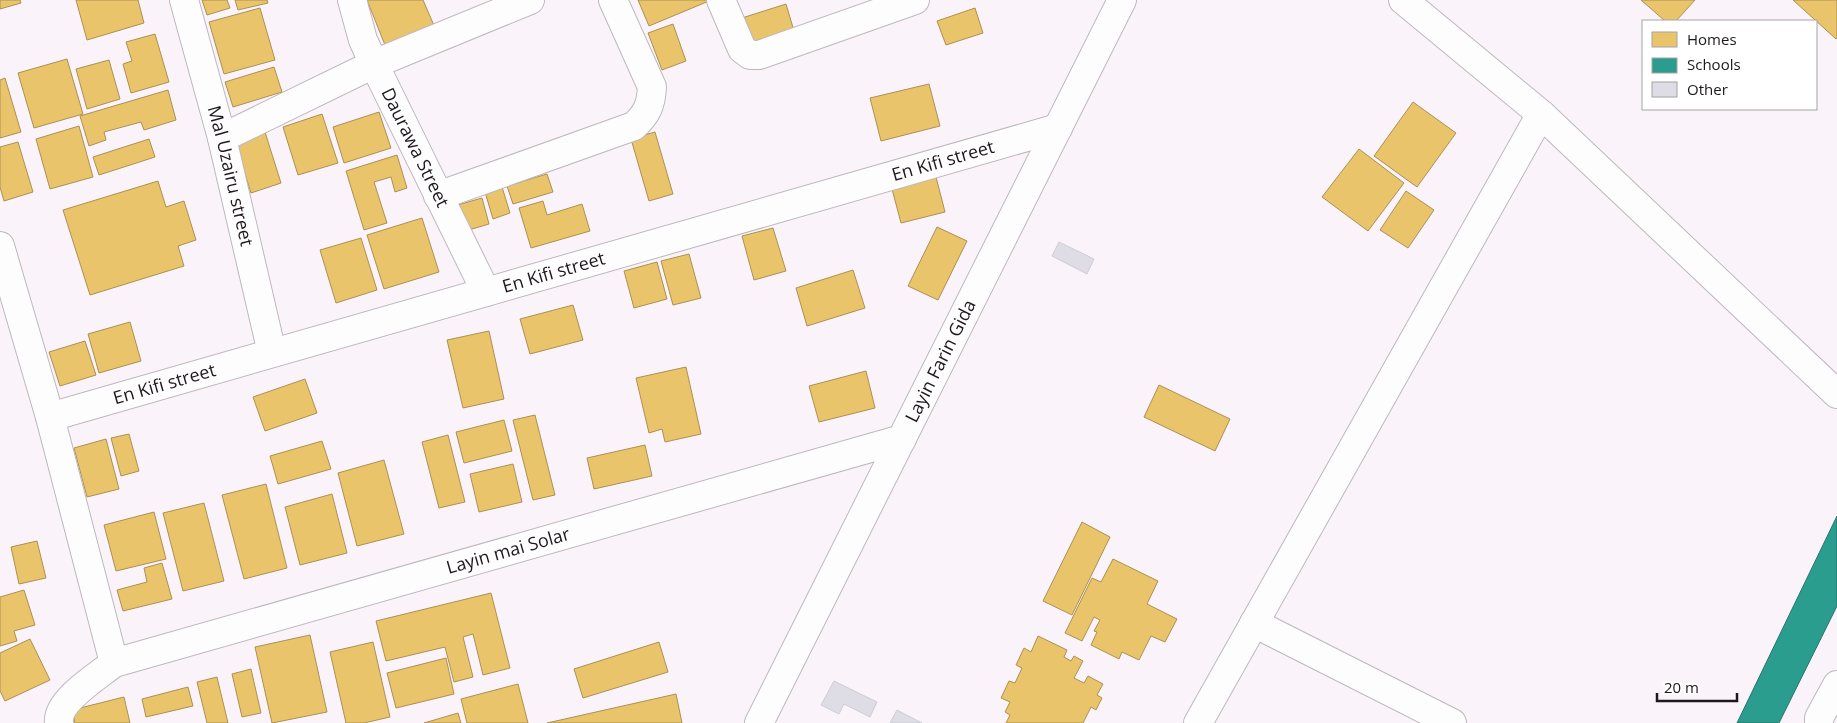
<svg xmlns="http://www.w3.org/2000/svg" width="1837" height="723" font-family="'Open Sans',sans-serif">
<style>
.homes{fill:#e9c46a;stroke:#ac9053}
.schools{fill:#2a9d8f;stroke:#26756d}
.building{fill:#dedce5;stroke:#cfccd2}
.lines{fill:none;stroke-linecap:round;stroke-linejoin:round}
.minor-casing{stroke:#bdb8bd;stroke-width:30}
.minor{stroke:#fefdfe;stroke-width:28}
.labels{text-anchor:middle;stroke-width:5;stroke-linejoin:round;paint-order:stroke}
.street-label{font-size:18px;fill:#1d181d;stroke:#fff}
</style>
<rect width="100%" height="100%" fill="#faf4fa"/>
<path class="homes" d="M0,0h20l1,3 -21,6z
M76,0h62l6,23 -57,17z
M202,0h25l3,8 -23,7z
M235,0h32l1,3 -30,7z
M367,0h56l13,30 -49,20z
M638,0h70l1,1 -60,25z
M1641,0h54l-19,21h-11z
M1793,0h44v38l-1,1z
M786,4l8,27 -43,14 -9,-27z
M260,8l15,52 -51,14 -15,-52z
M975,8l8,25 -37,12 -9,-24z
M673,24l13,37 -24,9 -14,-37z
M155,34l14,48 -38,11 -8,-29 9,-3 -6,-19z
M67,59l16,55 -49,14 -16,-55z
M109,60l11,39 -33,10 -11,-40z
M274,67l8,25 -49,15 -8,-25z
M5,78l16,54 -21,6v-58z
M929,84l11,42 -59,15 -11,-43z
M168,90l8,30 -32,10 -3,-8 -37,10 2,8 -17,6 -9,-30z
M1413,102l43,31 -39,54 -43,-31z
M379,112l12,36 -47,15 -11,-36z
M322,114l16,49 -40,12 -15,-48z
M79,126l14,51 -43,12 -14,-50z
M265,132l16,51 -30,10 -16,-51z
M655,132l18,62 -24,7 -18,-62z
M149,139l6,18 -56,18 -6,-18z
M18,142l15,50 -29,9 -4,-14v-40z
M1359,149l45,34 -36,48 -46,-34z
M397,155l10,33 -12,4 -4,-15 -17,5 13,41 -23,7 -18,-59z
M547,174l6,18 -40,12 -6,-18z
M936,177l9,35 -44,11 -9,-34z
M158,181l8,26 18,-6 12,39 -18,6 6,20 -94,29 -27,-85z
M502,187l8,26 -17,6 -8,-27z
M1406,191l28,19 -26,38 -28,-18z
M482,198l7,26 -27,8 -8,-26z
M543,201l4,14 35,-11 8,27 -59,17 -12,-40z
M422,218l17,54 -55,17 -17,-54z
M937,227l30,14 -29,59 -30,-14z
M773,228l13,43 -32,9 -12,-44z
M361,238l16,52 -41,13 -16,-53z
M689,254l12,44 -28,7 -12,-44z
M657,262l10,37 -33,9 -10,-37z
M853,270l12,38 -58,18 -11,-38z
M573,305l10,35 -53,14 -10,-35z
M130,322l11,39 -42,12 -11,-39z
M489,331l15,68 -41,9 -16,-68z
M85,341l11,34 -36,11 -11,-34z
M686,367l15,67 -36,8 -3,-13 -13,4 -13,-55z
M866,371l9,37 -56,14 -10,-36z
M305,379l12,34 -52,18 -12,-34z
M1159,385l71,34 -15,32 -71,-34z
M535,415l20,80 -22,5 -20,-80z
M504,420l8,31 -48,12 -8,-31z
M129,434l10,37 -18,5 -10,-38z
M448,435l17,67 -26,6 -17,-66z
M106,439l13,50 -32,8 -13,-49z
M322,441l9,28 -53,15 -8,-28z
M645,445l7,31 -58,13 -7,-31z
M384,460l20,74 -47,12 -19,-73z
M513,464l9,38 -43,10 -9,-38z
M266,484l21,84 -43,11 -22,-84z
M332,494l15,59 -47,12 -15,-58z
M204,503l20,78 -41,10 -20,-78z
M154,512l12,47 -50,12 -12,-46z
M1082,522l28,15 -38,78 -29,-14z
M37,541l9,37 -27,6 -8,-37z
M1113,559l45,22 -11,23 30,15 -12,23 -14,-6 -12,24 -17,-8 -3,7 -28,-14 6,-13 -3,-1 6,-11 -6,-3 -12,24 -17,-8 27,-55 9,4z
M162,563l10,36 -49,12 -6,-21 30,-8 -3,-14z
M24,590l11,35 -21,6 3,10 -17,5v-49z
M491,593l19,75 -27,7 -10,-41 -10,3 10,40 -19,5 -9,-35 -59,14 -10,-40z
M310,635l17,77 -55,11 -17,-76z
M1038,636l29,14 -3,7 7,4 3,-5 9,5 -9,17 10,5 4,-7 15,8 -6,11 5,3 -6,12 -5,-3 -8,16h-77l4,-8 -5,-3 5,-10 -9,-4 8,-17 6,2 7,-15 -6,-3 8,-17 7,4z
M30,639l20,41 -45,21 -5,-10v-38z
M373,642l17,75 -26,6h-18l-16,-71z
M659,642l9,30 -85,26 -9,-29z
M446,658l8,36 -58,14 -9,-35z
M251,669l10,44 -19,4 -10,-43z
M217,677l11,46h-21l-10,-41z
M518,684l10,39h-61l-6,-24z
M188,687l5,19 -47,11 -4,-18z
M676,694l6,29h-135z
M124,697l6,26h-55l-3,-13z
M458,713l3,10h-37z"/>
<path class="schools" d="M1837,516v90l-58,117h-42z"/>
<path class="building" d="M1059,242l35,17 -7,15 -35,-18z
M834,681l43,21 -7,15 -26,-13 -5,10 -18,-9z
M897,710l25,13h-32z"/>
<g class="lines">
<g class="minor-casing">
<g id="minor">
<path id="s1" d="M184,0l38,138 50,215"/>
<path id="s2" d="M352,0l11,40 11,24 112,228"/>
<path d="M721,0l21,49 8,6h9l156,-55"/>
<path d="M1403,0l138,114 296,280"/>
<path d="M222,138l152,-74 156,-64"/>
<path d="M438,196l196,-70c13,-12 17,-21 18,-39l-39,-87"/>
<path d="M0,246l50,171 64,246"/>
<path id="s3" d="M50,417l1008,-289"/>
<path d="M1254,623l198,100"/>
<path id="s4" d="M59,723c-3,-22 39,-47 55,-60l788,-224"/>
<path id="s5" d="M759,723l363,-723"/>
<path d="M1198,723l343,-609"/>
<path d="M1819,723v-5l18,-33"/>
</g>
</g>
<use href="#minor" class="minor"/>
</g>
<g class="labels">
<g class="street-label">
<text dy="6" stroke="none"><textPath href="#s2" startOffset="161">Daurawa Street</textPath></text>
<text dy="6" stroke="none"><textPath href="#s3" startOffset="929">En Kifi street</textPath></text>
<text dy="6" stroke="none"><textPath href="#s1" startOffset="182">Mal Uzairu street</textPath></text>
<text dy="6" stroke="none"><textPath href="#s3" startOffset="524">En Kifi street</textPath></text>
<text dy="6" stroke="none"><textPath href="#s5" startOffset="405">Layin Farin Gida</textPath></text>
<text dy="6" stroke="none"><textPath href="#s3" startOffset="119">En Kifi street</textPath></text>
<text dy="6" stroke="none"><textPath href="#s4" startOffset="494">Layin mai Solar</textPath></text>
</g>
</g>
<rect x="1642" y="20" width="175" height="90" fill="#ffffff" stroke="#a5a3a5"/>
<rect x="1652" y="32" width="25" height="15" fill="#e9c46a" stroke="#a5a3a5"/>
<text x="1687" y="45" font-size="15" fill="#1d181d">Homes</text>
<rect x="1652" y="58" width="25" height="15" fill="#2a9d8f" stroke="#a5a3a5"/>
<text x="1687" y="70" font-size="15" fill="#1d181d">Schools</text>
<rect x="1652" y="82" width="25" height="15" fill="#dedce5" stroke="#a5a3a5"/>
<text x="1687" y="95" font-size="15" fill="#1d181d">Other</text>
<path d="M1657 693v8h80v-8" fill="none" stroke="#1d181d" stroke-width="2.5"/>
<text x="1664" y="693" font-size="15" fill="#1d181d" stroke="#ffffff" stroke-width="4" paint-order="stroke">20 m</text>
</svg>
